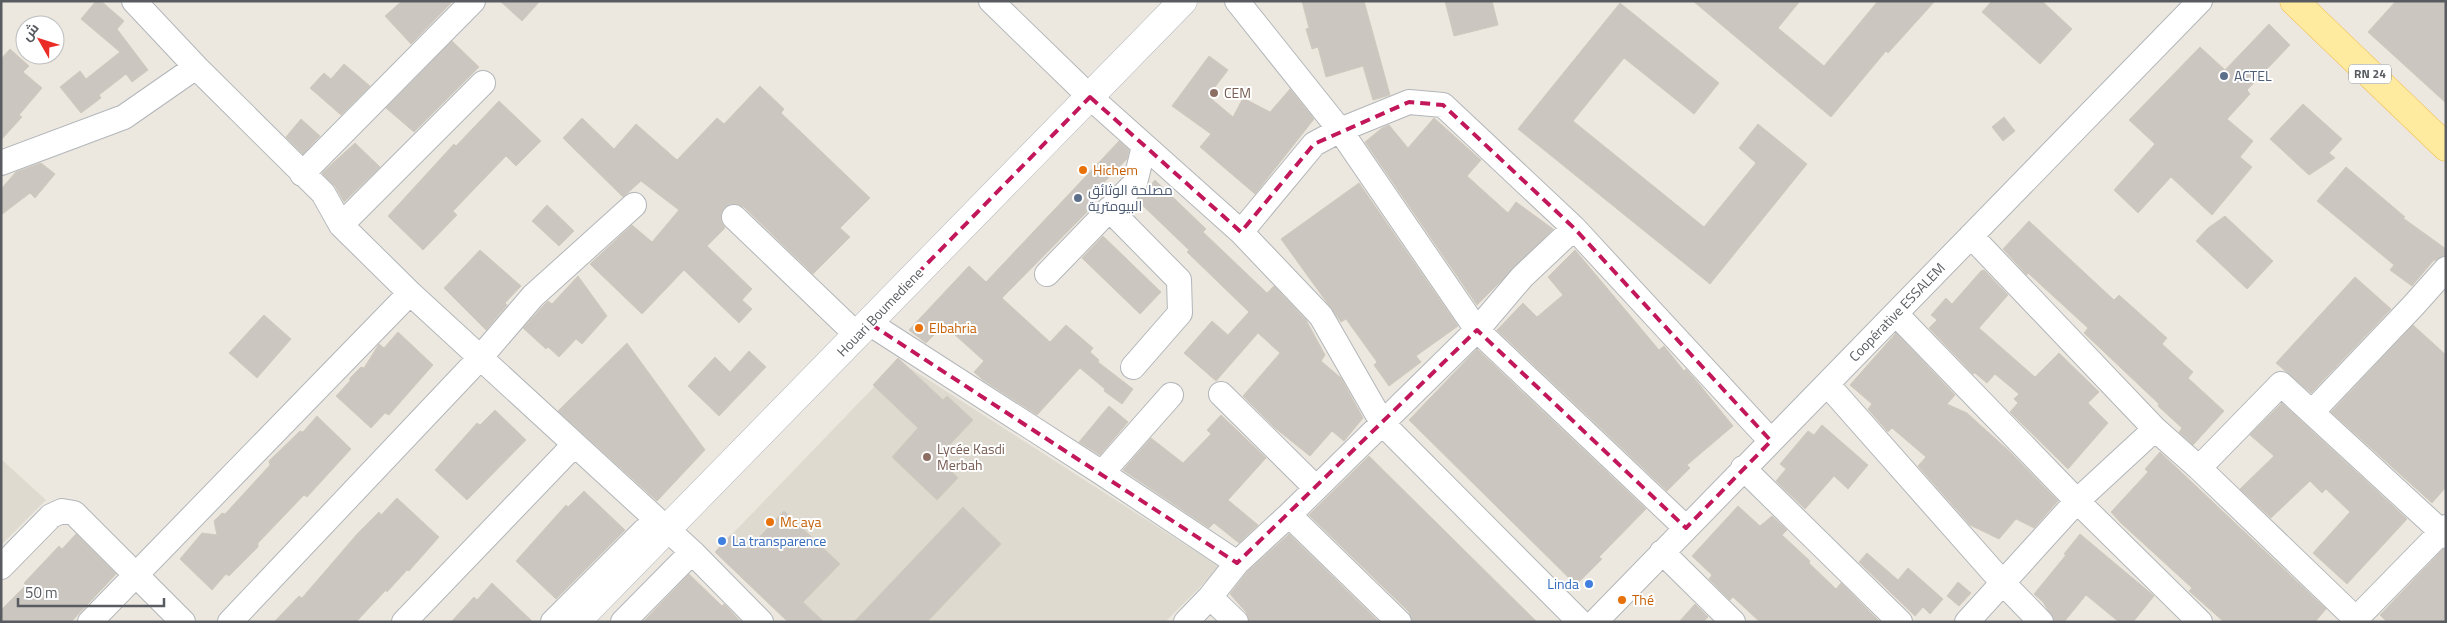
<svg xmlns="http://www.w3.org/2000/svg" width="2447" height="623" font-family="'Titillium Web',Cairo,sans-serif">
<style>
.education{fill:#dedad0}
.building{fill:#cbc6c0;stroke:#d0c9bd}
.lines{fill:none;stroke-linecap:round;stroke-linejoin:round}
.street-casing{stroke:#b2b6ba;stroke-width:26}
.secondary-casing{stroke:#b3b7bd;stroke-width:29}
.primary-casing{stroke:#f3bd50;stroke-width:29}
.street{stroke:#fff;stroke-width:24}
.secondary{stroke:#fff;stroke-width:28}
.primary{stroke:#ffeba0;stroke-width:28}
.marked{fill:none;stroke:#c2185b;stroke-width:4;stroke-dasharray:10 6;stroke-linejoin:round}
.service-dot{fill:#5c6f8a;stroke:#fff;stroke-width:2}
.education-dot{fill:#8d6e63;stroke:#fff;stroke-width:2}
.food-dot{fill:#e8710a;stroke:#fff;stroke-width:2}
.shop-dot{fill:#3f7fe0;stroke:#fff;stroke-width:2}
.labels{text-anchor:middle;stroke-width:4;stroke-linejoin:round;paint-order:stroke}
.shield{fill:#fff;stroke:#8a8d90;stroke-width:1}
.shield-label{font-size:12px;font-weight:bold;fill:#585c60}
.service-label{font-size:14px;fill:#4e5e75;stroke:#fff;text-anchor:start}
.education-label{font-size:14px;fill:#785e54;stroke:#fff;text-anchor:start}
.food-label{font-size:14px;fill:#c56008;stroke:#fff;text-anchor:start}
.street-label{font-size:14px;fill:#585c60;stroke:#fff}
.shop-label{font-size:14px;fill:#366cbe;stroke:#fff;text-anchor:start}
</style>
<rect width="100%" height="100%" fill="#ece8df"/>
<path class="education" d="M899,361l321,206 -55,55h-377l-73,-70z
M1,459l45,41 -45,45z"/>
<path class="building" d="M96,1h5l23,20 -7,8 31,41 -16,12 -6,-8 -27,21 2,3 -20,15 -21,-26 20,-16 6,8 34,-27 -39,-33z
M402,1h51l-42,43 -26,-28z
M500,1h40l-18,20z
M1302,1h62l26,94 -17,5 -10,-34 -37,11 -8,-30 -6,2 -6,-20 3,-1z
M1445,1h47l6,24 -44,11z
M1693,1h107l-22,27 46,38 54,-65h57l-47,52 -2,-2 -55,66z
M1992,1h50l30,28 -32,35 -58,-52z
M2396,1h50v102l-78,-71z
M1620,3l99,80 -25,31 -70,-56 -51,63 131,106 52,-64 -17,-15 19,-24 49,40 -97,120 -192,-155z
M2269,24l21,21 -43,45 3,4 -23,25 26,22 -13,16 12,10 -40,48 -41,-38 -33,36 -24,-23 41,-46 -26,-24 71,-73 25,23z
M452,41l27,26 -65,65 -28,-24z
M10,49l19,17 -6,6 19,16 -23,27 3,2 -21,23v-81z
M1209,56l19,14 -20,26 25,21 10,-19 27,14 20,-23 24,30 -59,75 -55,-47 11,-13 -39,-28z
M344,64l26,22 -29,29 -31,-27 14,-15 7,6z
M760,86l24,23 -3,4 89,85 -30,30 10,9 -37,37 -69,-67 -7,-3h-7l-6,4 -3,6v7l4,7 -18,18 45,43 -10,11 10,9 -13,14 -55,-53 -42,44 -52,-50 42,-39 20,17 27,-32 -38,-29 -18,16 -60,-59 19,-20 32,31 22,-25 41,36 40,-42 7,6z
M499,101l42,40 -25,25 -10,-10 -53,55 4,4 -34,35 -35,-34 66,-72 2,2z
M2303,104l39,35 -13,14 6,5 -26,17 -39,-36z
M2004,117l11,14 -12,10 -11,-14z
M1434,118l47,42 -14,16 41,37 8,-11 37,27 -76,76 -112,-163 17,-14 7,-3 19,23z
M301,119l19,17 -17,18 -17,-17z
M1119,141l10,9 -2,9 -39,40 6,6 -92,93 48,44 16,-17 27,23 -3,4 9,8 -1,2 35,27 -11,15 -18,-13 1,-2 -25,-21 -43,47 -54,-35 -9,-8 10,-11 -40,-36 -18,18 -17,-13 60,-64 17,16z
M355,143l25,24 -36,35 -9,-16 -13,-13z
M41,163l14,11 -20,24 -5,-5 -29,22v-26l15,-17z
M2346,167l59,50 -2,1 43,31v7l-13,5 -21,25 -22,-16 4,-5 -77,-64z
M1155,180l51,49 -3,3 64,61 7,-7 32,34 19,35 -4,6 20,17 22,40 -19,23 -12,-10 -22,25 -35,-28 -32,-32 37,-43 -22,-20 -42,48 -32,-28 28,-32 16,14 21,-23 -62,-60 2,-2 -52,-50z
M1359,183l99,143 -42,30 5,6 -32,24 -15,-21 3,-3 -31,-43 -5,3 -60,-83z
M547,205l27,26 -15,15 -27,-25z
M2225,216l48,45 -26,28 -51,-48 12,-13z
M2029,221l85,79 5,-5 48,43 -5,6 31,28 -5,6 36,33 -31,34 -14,-13 3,-4 -24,-22 1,-2 -75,-71 4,-5 -60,-55 -1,2 -24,-26z
M1103,236l58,56 -21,22 -58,-56z
M480,250l41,36 -16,17 2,2 -21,25 -42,-42z
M1575,250l84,100 5,-4 20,25 2,-2 13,15 34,42 -46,39 3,3 -23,23 -170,-161 26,-27 14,14 26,-22 -15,-18z
M1984,270l24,25 -29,33 56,49 24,-24 40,39 -11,11 20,20 -40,46 -58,-57 8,-9 -4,-4 5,-5 -24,-20 -8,9 -12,-10 -2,1 -44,-46 8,-8 -6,-5 15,-17 6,6 29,-33z
M578,276l29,40 -25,28 -6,-5 -17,18 -11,-10 -2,2 -23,-21 20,-22 5,-5 4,3z
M2355,277l36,32 -80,84 -35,-30z
M264,315l27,24 -34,39 -28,-25z
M2413,325l33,30v132l-14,16 -101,-91z
M398,332l35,33 -44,50 -4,-2 -14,15 -35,-32 14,-15v-3l11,-11 3,1 15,-24 5,4z
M1896,333l59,62 -8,9 20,9 42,38 49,50 -24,27 -18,-9 -17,20 -29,-14 -52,-59 8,-9 -34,-29 -4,4 -20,-23 4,-5 -22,-19z
M627,343l78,107 -48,51 -99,-90z
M1477,349l169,160 -47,48 3,2 -26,26 -167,-165z
M749,351l17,16 -47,49 -31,-30 27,-29 15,15z
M898,358l45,42 4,-4 26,24 -36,38 21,20 -21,22 -45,-43 26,-29 -45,-43z
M2282,403l125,116 -60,65 -34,-31 37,-41 -24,-23 -4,4 -12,-12 -39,37 -31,-29 34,-33 -24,-21z
M1109,406l19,16 -28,33 -21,-13z
M495,410l31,30 -59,60 -32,-30 42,-47 3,2z
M1221,415l45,43 -38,42 30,25 -19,18 -25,-20 -5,5 -86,-58 28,-32 32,25 28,-29 -4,-4z
M317,416l34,33 -44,48 -3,-2 -46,48v4l-29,29 -3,-2 -14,16 -32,-31 22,-26 15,2 -3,-14 8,-8 3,1 45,-49 -1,-4 31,-30 3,1z
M1822,425l46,40 -20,24 -14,-13 -29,33 -29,-28 10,-12 -6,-5 28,-33 6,4z
M2160,452l166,157 -11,13h-91l-35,-31 3,-3 -71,-65 -10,-11 37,-40 -3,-3z
M1369,456l168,166h-125l-3,-10 -100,-97z
M584,491l41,39 -69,69 -40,-38 50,-56 2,2z
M397,498l42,39 -30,34 -2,-1 -20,22 -1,-2 -30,32h-82l25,-26 3,2 56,-65 21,-21 2,3z
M1738,506l22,20 12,-10 15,14 -5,5 28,26 -1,2 27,26 5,-6 39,39h-120l-27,-25 -3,3 -21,-21 3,-4 -20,-19z
M963,507l38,37 -74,78h-73z
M784,511l56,53 -37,38 21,20h-36l-73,-70 17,-18 16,15z
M76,534l40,40 -45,48h-70v-12l25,-25 -2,-2 35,-37 3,3z
M1289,534l90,88h-130l-3,-10 -16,-18 17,-22z
M2080,534l74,62 -21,26h-14l-33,-27 -22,27h-9l-12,-20 -9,-8 32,-39 -2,-1z
M2443,549h3v73h-59l-7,-7z
M1867,553l31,27 10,-12 35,31 -13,15 -7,-7 -8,9 -56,-54z
M689,574l33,32 2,-2 17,18h-98z
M1958,582l13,11 -12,13 -12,-10z
M492,583l41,39h-82l23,-25 3,3z
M1695,604l13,13 -5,5h-24z"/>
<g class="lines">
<g class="street-casing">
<path id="street" d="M134,1l62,66 127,126 18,32 69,68 282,259 69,70
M991,1l99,96 151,135 80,84 62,108 197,198
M1237,1l103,129 69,-28 34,3 131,123 -52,49 -45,53 209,198
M1,163l123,-46 72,-50
M302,174l171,-173
M1109,209l70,71 1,33 -47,54
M734,217l123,118
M341,225l142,-142
M1574,228l197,213
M1971,236l184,193 44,39 160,154
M1047,274l88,-91 9,-37
M1896,314l181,187 123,121
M869,323l233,150 135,90
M1827,384l176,199 38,39
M1221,394l95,94
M2312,412l101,-106 33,-37
M1743,468l157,154
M2199,468l82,-84 165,152
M1102,473l69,-78
M1289,515l110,107
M1662,552l71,70
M1,567l50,-51 11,-5 12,2 109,109
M1210,597l26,25
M90,622l320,-329
M230,622l249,-263 54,-63 101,-91
M404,622l170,-177
M553,622l91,-91 14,-10
M623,622l69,-70
M1186,622l24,-25 27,-34 52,-48 188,-185 -137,-200 -26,14 -73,88
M1595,622l605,-621
M1967,622l110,-121 78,-72
M2353,622l93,-95"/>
</g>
<g class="secondary-casing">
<path id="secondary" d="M576,622l607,-621"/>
</g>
<g class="primary-casing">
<path id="primary" d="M2294,1l152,146"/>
</g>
<use href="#street" class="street"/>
<use href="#secondary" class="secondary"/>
<use href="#primary" class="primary"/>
</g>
<path class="marked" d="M1090,97l151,135 73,-88 95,-42 34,3 131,123 197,213 -85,87 -209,-198 -240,233 -368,-240z"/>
<g class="service-dot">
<circle cx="2224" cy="76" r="5"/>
<circle cx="1078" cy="198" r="5"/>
</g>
<g class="education-dot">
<circle cx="1214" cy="93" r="5"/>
<circle cx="927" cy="457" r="5"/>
</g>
<g class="food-dot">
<circle cx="1083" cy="170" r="5"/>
<circle cx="919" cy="328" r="5"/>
<circle cx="770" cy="522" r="5"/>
<circle cx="1622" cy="600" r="5"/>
</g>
<g class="shop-dot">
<circle cx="722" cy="541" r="5"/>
<circle cx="1589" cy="584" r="5"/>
</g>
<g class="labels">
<rect class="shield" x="2349" y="64.5" width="42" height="19" rx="4"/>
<g class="shield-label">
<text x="2370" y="78">RN 24</text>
</g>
<g class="service-label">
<text x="2234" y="81">ACTEL</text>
<text x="1088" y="195">مصلحة الوثائق<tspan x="1088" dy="16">البيومترية</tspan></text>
</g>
<g class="education-label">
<text x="1224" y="98">CEM</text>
<text x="937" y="454">Lycée Kasdi<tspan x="937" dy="16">Merbah</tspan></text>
</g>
<g class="food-label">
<text x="1093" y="175">Hichem</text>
<text x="929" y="333">Elbahria</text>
<text x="780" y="527">Mc aya</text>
<text x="1632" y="605">Thé</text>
</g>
<g class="street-label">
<text transform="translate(880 312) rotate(-46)" y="5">Houari Boumediene</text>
<text transform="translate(1897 312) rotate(-46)" y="5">Coopérative ESSALEM</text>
</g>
<g class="shop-label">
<text x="732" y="546">La transparence</text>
<text x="1579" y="589" text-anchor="end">Linda</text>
</g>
</g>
<rect width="2447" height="623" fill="none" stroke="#585c60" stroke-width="5"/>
<g transform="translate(40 40) rotate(309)"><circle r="24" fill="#ffffff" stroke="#bcbebf"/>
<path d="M0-4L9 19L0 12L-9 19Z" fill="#eb2b25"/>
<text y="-8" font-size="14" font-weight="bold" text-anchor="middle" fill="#585c60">ش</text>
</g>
<path d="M18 598v8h146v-8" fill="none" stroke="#585c60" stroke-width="2.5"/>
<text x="25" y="598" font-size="15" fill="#585c60" stroke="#ffffff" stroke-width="4" paint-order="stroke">50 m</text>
</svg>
